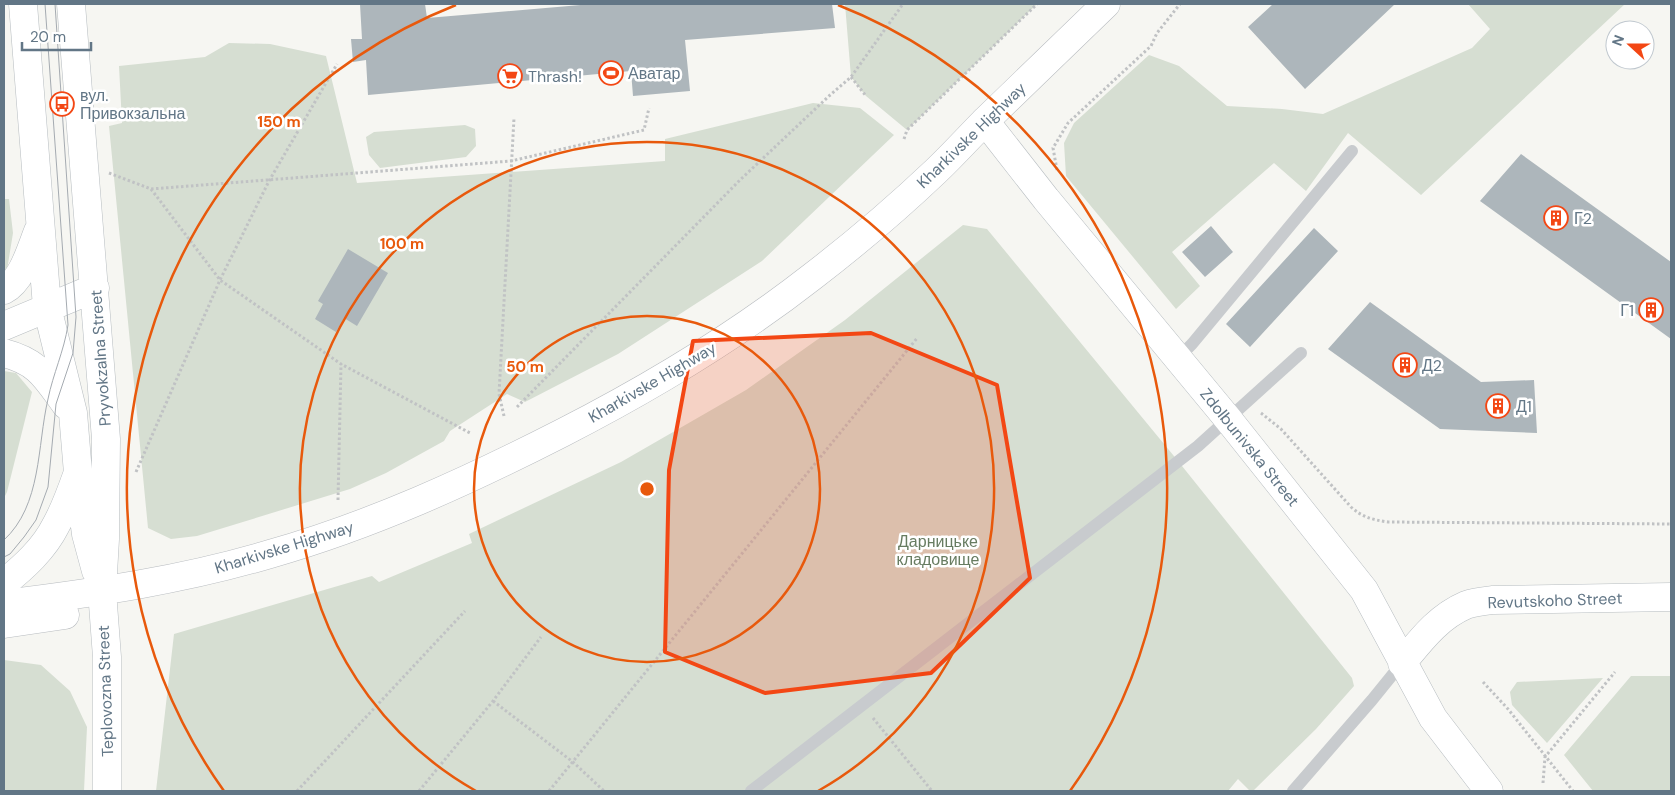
<svg xmlns="http://www.w3.org/2000/svg" width="1675" height="795" font-family="'DM Sans',sans-serif">
<style>
.green{fill:#d6ded2}
.building{fill:#adb6bb}
.lines{fill:none;stroke-linecap:round;stroke-linejoin:round}
.secondary-casing{stroke:#b7bdc1;stroke-width:29}
.primary-casing{stroke:#b8bcc0;stroke-width:29}
.path{stroke:#c0c2c4;stroke-width:3;stroke-dasharray:2.5 2.5;stroke-linecap:butt}
.lane{stroke:#c8cbce;stroke-width:12}
.secondary{stroke:#fff;stroke-width:28}
.primary{stroke:#fff;stroke-width:28}
.tram{stroke:#a5abb1;stroke-width:1}
.marked{fill:#f34714;fill-opacity:0.2;stroke:#f34714;stroke-width:4;stroke-linejoin:round}
.ring{fill:none;stroke:#e8590c;stroke-width:2.5}
.labels{text-anchor:middle;stroke-width:5;stroke-linejoin:round;paint-order:stroke}
.poi-label{font-size:16px;fill:#627686;stroke:#fff;text-anchor:start}
.street-label{font-size:16px;fill:#627686;stroke:#fff}
.park-label{font-size:16px;fill:#677c61;stroke:#fff}
.centre{fill:#e8590c;stroke:#fff;stroke-width:2.5}
.ring-label{font-size:15px;text-anchor:middle;font-weight:bold;fill:#e8590c;stroke:#fff;stroke-width:5;stroke-linejoin:round;paint-order:stroke}
</style>
<rect width="100%" height="100%" fill="#f6f6f2"/>
<path class="green" d="M845,4h192l-130,126 -41,-34 -15,-19z
M1468,4h157l-204,191 -73,-62 -42,58 -32,-28 -102,89 28,34 -24,23 -110,-133 -2,-33 10,-20 75,-68 30,11 48,40 55,3 41,5 149,-66 18,-19z
M229,43l41,1 56,12 31,127 308,-22v-22l148,-36 47,5 34,27 -132,126 -144,93 -93,48 -18,-8 -57,37 -6,10 -58,32 -36,16 -153,47 -26,3 -23,-11 -39,-402 13,-3 -3,-57 86,-9z
M465,125l10,4 1,17 -10,11 -86,11 -11,-13 -3,-18 8,-5z
M4,199h5l4,34 -6,37 -3,2z
M963,225l24,4 191,232 174,217 2,8 -38,43 -63,62h-3l-12,-12 -10,12h-1072l18,-157 198,-58 7,6 93,-39 -3,-9 152,-72 125,-72 99,-70z
M4,371l12,2 16,19 -25,100 -3,6z
M4,660l37,5 29,26 17,36 -3,64h-80z
M1631,676h40v115h-78l-29,-36z
M1603,678l-56,65 -35,-38 -2,-13 7,-10z"/>
<path class="building" d="M360,4h65l2,14 165,-14h240l3,24 -150,12 5,51 -57,5 -2,-25 -263,24 -2,-35 -13,2 -2,-23h11z
M1273,4h122l-90,85 -57,-62z
M1521,154l150,108v77l-191,-138z
M1211,226l22,26 -28,25 -23,-25z
M1314,228l24,23 -88,96 -24,-23z
M348,249l40,24 -31,53 -13,-8 -8,14 -21,-13 8,-15 -5,-3z
M1370,302l111,80 53,-2 3,53 -97,-4 -112,-80z"/>
<g class="lines">
<g class="secondary-casing">
<path id="secondary" d="M23,4l24,303 26,106 5,60 8,61 10,37
M71,4l35,435 -1,100 -3,52 5,66v134
M985,121l61,78 182,220 136,171 69,128 56,73
M4,290c18,-9 27,-41 34,-59
M4,326l91,-38
M4,353c35,9 42,25 62,52
M4,583c20,-16 40,-34 52,-58 9,-16 15,-33 21,-50
M1402,663c19,-23 36,-46 64,-58 8,-3 18,-4 27,-5l178,-3"/>
</g>
<g class="primary-casing">
<path id="primary" d="M4,604c90,-11 179,-24 266,-50 102,-29 198,-73 292,-121 88,-45 173,-96 251,-157 43,-33 84,-68 123,-105 17,-16 33,-34 50,-51 40,-39 80,-77 120,-116
M4,624l61,-9"/>
</g>
<path class="path" d="M851,77l15,19
M904,139l3,-9 130,-126
M1057,170l-4,-22 15,-25 83,-77 6,-13 23,-29
M109,173l42,16 360,-28 133,-31 5,-22
M151,189l69,91 121,84 129,69
M517,407l223,-227 89,-84 22,-19 52,-73
M1261,413l20,16 70,78c11,10 22,13 37,15l283,2
M504,416l-5,-22 15,-276
M136,472l84,-192 49,-99 68,-117
M338,500l3,-136
M1483,682l25,27 65,82
M493,701l80,61 31,29
M873,718l59,73
M1543,783l2,-26 70,-85
M297,791l168,-180
M419,791l74,-90 48,-64
M549,791l369,-454"/>
<path class="lane" d="M1178,358l14,-14 160,-193
M751,791l447,-345 103,-93
M1293,791l79,-91 30,-37"/>
<use href="#secondary" class="secondary"/>
<use href="#primary" class="primary"/>
<path class="tram" d="M4,540c38,-35 33,-94 44,-141 5,-25 16,-48 20,-74l-23,-321
M4,557l6,-3 14,-17 12,-17 12,-33 8,-83 17,-51 3,-36 -21,-313"/>
</g>
<path class="marked" d="M871,333l126,52 33,193 -99,95 -166,20 -100,-41 4,-182 24,-129z"/>
<g class="ring">
<circle cx="647" cy="489" r="173"/>
<path d="M476 791A347 347 0 1 1 818 791"/>
<path d="M224 791A520 520 0 0 1 456 5M838 5A520 520 0 0 1 1070 791"/>
</g>
<defs>
<g id="stadium-ring" transform="scale(1.25)"><circle r="9.5" fill="#fff" stroke="#f34714" stroke-width="1.5"/><path d="M0-5a6.5 5 0 1 0 0 10a6.5 5 0 1 0 0-10ZM-3.5-1.8h7v3.6h-7Z" fill="#f34714"/></g>
<g id="supermarket-ring" transform="scale(1.25)"><circle r="9.5" fill="#fff" stroke="#f34714" stroke-width="1.5"/><path d="M-6-5.5h2.5l.6 2H6L4.5 2H-2.5L-4.4-4H-6ZM-1.5 3.2a1.3 1.3 0 1 0 .1 0ZM3 3.2a1.3 1.3 0 1 0 .1 0Z" fill="#f34714"/></g>
<g id="bus-ring" transform="scale(1.25)"><circle r="9.5" fill="#fff" stroke="#f34714" stroke-width="1.5"/><path d="M-5-6H5V4H4V6H2V4H-2V6H-4V4H-5ZM-3.5-4V0h7V-4ZM-3.5 1.2v1.5H-2V1.2ZM2 1.2v1.5H3.5V1.2Z" fill="#f34714"/></g>
<g id="building-ring" transform="scale(1.25)"><circle r="9.5" fill="#fff" stroke="#f34714" stroke-width="1.5"/><path d="M-4-6H4V6H1V3H-1V6H-4ZM-2.5-4.3h1.7v1.8h-1.7ZM.8-4.3h1.7v1.8H.8ZM-2.5-1h1.7V.8h-1.7ZM.8-1h1.7V.8H.8Z" fill="#f34714"/></g>
</defs>
<g fill-rule="evenodd">
<use href="#stadium-ring" x="611" y="73"/>
<use href="#supermarket-ring" x="510" y="76"/>
<use href="#bus-ring" x="62" y="104"/>
<use href="#building-ring" x="1556" y="218"/>
<use href="#building-ring" x="1651" y="310"/>
<use href="#building-ring" x="1405" y="365"/>
<use href="#building-ring" x="1498" y="406"/>
</g>
<g class="labels">
<g class="poi-label">
<text x="628" y="79">Аватар</text>
<text x="528" y="82">Thrash!</text>
<text x="80" y="101">вул.<tspan x="80" dy="18">Привокзальна</tspan></text>
<text x="1574" y="224">Г2</text>
<text x="1634" y="316" text-anchor="end">Г1</text>
<text x="1422" y="371">Д2</text>
<text x="1516" y="412">Д1</text>
</g>
<g class="street-label">
<text transform="translate(971 135) rotate(-44)" y="6">Kharkivske Highway</text>
<text transform="translate(100 358) rotate(-94)" y="6">Pryvokzalna Street</text>
<text transform="translate(652 382) rotate(-30)" y="6">Kharkivske Highway</text>
<text transform="translate(1250 447) rotate(51)" y="6">Zdolbunivska Street</text>
<text transform="translate(284 547) rotate(-17)" y="6">Kharkivske Highway</text>
<text transform="translate(1555 600) rotate(-2)" y="6">Revutskoho Street</text>
<text transform="translate(105 691) rotate(-92)" y="6">Teplovozna Street</text>
</g>
<g class="park-label">
<text x="938" y="547">Дарницьке<tspan x="938" dy="18">кладовище</tspan></text>
</g>
</g>
<circle cx="647" cy="489" r="8" class="centre"/>
<g class="ring-label">
<text x="279" y="127">150 m</text>
<text x="402" y="249">100 m</text>
<text x="525" y="372">50 m</text>
</g>
<rect width="1675" height="795" fill="none" stroke="#627686" stroke-width="10"/>
<g transform="translate(1630 45) rotate(291)"><circle r="24" fill="#ffffff" stroke="#c0c8cf"/>
<path d="M0-4L9 19L0 12L-9 19Z" fill="#f34714"/>
<text y="-8" font-size="14" font-weight="bold" text-anchor="middle" fill="#627686">N</text>
</g>
<path d="M22 42v8h69v-8" fill="none" stroke="#627686" stroke-width="2.5"/>
<text x="30" y="42" font-size="15" fill="#627686" stroke="#ffffff" stroke-width="4" paint-order="stroke">20 m</text>
</svg>
